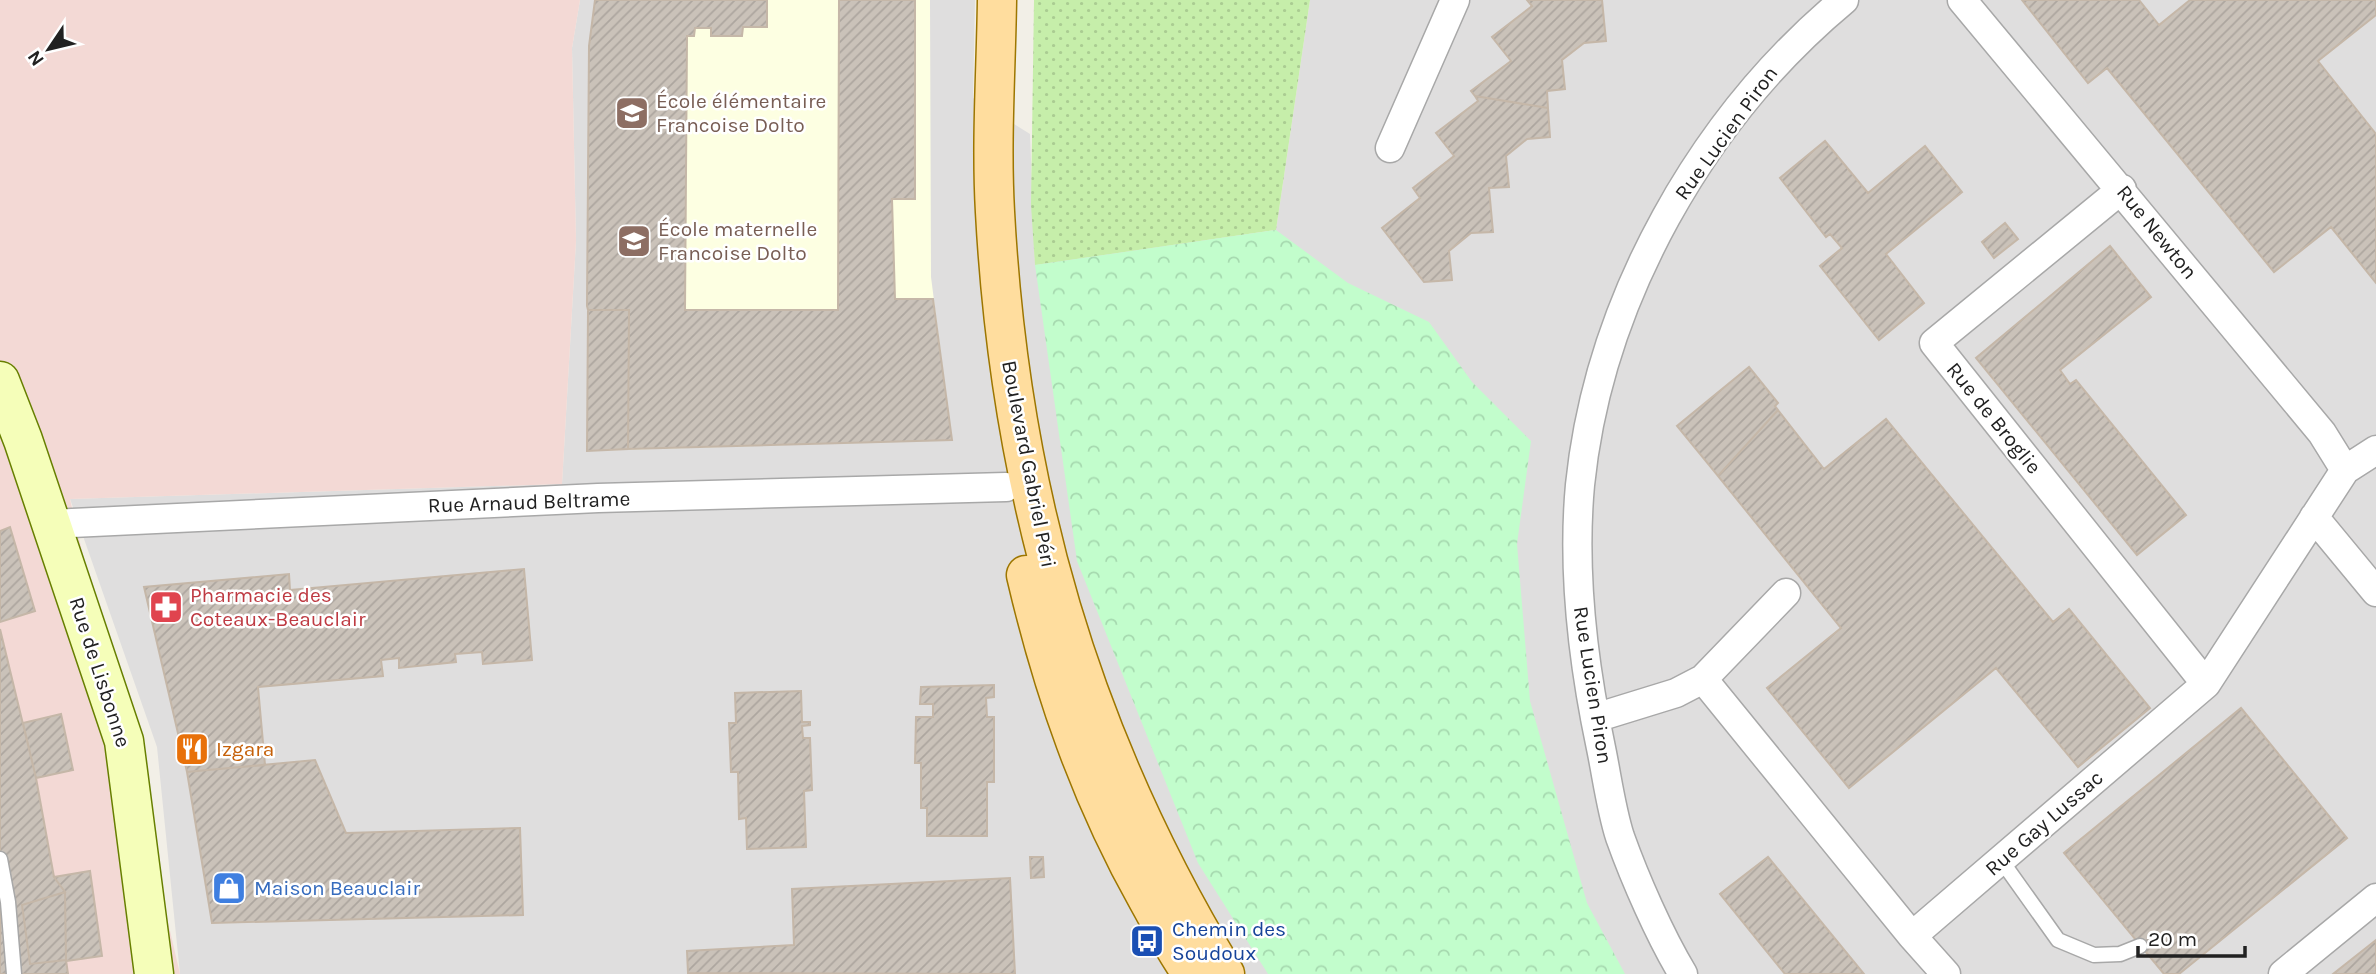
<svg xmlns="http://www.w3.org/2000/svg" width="2376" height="974" font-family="Karla,sans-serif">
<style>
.residential{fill:#dfdede}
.commercial{fill:#f3d9d5}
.education{fill:#fdffe2}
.grass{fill:url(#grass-dots)}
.park{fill:url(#park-crowns)}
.building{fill:url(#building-hatch);stroke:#c5b7a8;stroke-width:2}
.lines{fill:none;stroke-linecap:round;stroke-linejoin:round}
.lane-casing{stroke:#a8a8a8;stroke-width:17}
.street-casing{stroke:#a8a8a8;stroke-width:31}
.secondary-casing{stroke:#677f00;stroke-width:41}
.primary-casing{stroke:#9d7600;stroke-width:41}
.lane{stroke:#fff;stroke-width:14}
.street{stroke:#fff;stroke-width:28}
.secondary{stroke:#f5feb9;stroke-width:38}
.primary{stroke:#ffdd9e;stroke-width:38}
.labels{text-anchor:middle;stroke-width:5;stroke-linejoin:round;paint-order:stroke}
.education-label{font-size:21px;fill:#785e54;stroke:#fff;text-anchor:start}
.street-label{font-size:21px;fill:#212121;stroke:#fff}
.health-label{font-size:21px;fill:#be3a42;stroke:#fff;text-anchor:start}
.food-label{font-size:21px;fill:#c56008;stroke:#fff;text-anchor:start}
.shop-label{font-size:21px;fill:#366cbe;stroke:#fff;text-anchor:start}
.transit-label{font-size:21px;fill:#164399;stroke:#fff;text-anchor:start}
</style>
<defs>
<pattern id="grass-dots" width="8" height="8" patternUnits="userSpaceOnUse" patternTransform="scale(1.75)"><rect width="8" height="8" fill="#c6eeaa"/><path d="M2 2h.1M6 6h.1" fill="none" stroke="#aacc92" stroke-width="1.8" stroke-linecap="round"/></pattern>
<pattern id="park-crowns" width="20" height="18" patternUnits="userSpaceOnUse" patternTransform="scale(1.75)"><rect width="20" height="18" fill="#c2fdcc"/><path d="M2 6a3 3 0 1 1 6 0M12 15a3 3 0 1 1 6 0" fill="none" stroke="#a6d9af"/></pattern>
<pattern id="building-hatch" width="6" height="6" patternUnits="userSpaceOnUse" patternTransform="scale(1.75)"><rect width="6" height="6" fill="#cac2b9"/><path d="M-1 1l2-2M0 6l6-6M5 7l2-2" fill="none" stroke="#ada69f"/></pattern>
</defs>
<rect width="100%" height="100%" fill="#f2efe7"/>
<path class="residential" d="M580,0h395l-2,98 57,36 5,130 241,-34 34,-230h1066v974h-2196l-23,-227 -87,-248 492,-15 14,-243 -4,-193z"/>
<path class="commercial" d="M0,0h580l-8,48 4,193 -14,243 -492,15 110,475h-180z"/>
<path class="education" d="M595,0h335l1,277 21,163 -365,11 2,-405z"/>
<path class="grass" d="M1034,0h276l-34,230 -241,35 -4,-60z"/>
<path class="park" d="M1276,230l72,53 81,39 43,60 59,59 -14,103 13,157 57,202 38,71h-357l-70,-111 -121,-302 -42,-296z"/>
<path class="building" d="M595,0h172v27h-24l-1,9h-31v-8h-16l-1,8h-7l-2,274h153l1,-310h76v199h-23l3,100h38l19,141 -324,9 1,-139h-41l-1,-4 2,-260z
M1527,0h75l4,41 -22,2 -22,17 3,29 -18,2 1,17 -73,-12 -4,-5 40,-30 -19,-24 40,-31z
M2022,0h117l20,25 31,-25h186v15l-58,46 58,73v149l-45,-56 -57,45 -167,-204 -19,15z
M1475,96l73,12 2,29 -23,2 -21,17 3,31 -20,1 4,44 -22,1 -22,18 3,29 -28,2 -42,-54 38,-30 -7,-10 41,-32 -18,-23 42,-32z
M1825,141l43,52 57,-47 37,46 -76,62 38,49 -45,37 -59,-74 22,-18 -12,-14 -4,3 -46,-59z
M2005,223l13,16 -24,19 -12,-16z
M2110,246l41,51 -91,73 10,14 6,-4 110,135 -49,40 -161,-197z
M588,310h41l-1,139 -41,2z
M1749,367l29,36 -3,3 3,4 -60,66 -41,-50z
M1778,410l46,59 62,-50 167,203 16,-13 81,99 -72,59 -82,-99 -147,120 -82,-100 74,-60 -123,-152z
M10,527l25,84 -35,11v-91z
M524,569l8,91 -49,4 -1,-12 -27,2 1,8 -57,6v-10l-18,2 2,16 -125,11 7,78 -78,7 -43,-185 145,-13 1,16z
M0,629l36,149 18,99 11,15 -43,13 8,59 36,-4 2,14h-68z
M994,685v12l-8,1 1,19h7v65h-7v54h-60v-28h-6v-45h-6l1,-46h17v-13h-13l1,-17z
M801,691l1,31h8v3l-8,1 1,12h7l2,52 -8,1 2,56 -59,2 -1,-31 -7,1 -1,-47h-7l-2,-49h7l-1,-30z
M2241,708l106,130 -168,136h-15l-100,-121z
M61,714l12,56 -37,8 -13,-55z
M315,760l31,73 174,-5 3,87 -311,8 -25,-151z
M1030,857h13l1,20 -13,1z
M1768,857l96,117h-79l-65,-80z
M90,871l12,85 -36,5 -1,-69 -11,-15z
M1010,878l5,96 -327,-1 -1,-22 107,-6 -2,-56z
M65,892l1,68 -36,4 -8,-59z
M2376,940v34h-43z"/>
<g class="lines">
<g class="lane-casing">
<path id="lane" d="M0,859l8,43 6,72
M2001,860l57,80 36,15 26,-1 20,-8"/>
</g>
<g class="street-casing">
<path id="street" d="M1962,0l360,433 23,37
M1390,148l65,-148
M2122,189l-188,154 272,341
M2314,517l62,75
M51,524l547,-26 408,-11
M1703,679l83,-86
M1595,718l81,-25 27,-14 209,257 294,-252 139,-214 31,-20
M1912,936l34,38
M1683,974c-23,-38 -48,-95 -63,-137 -9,-28 -13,-60 -19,-89 -18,-85 -29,-176 -21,-263 19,-185 122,-367 264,-485
M2283,974l93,-76"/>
</g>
<g class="secondary-casing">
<path id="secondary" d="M0,381l23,59 101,301 30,233"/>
</g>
<g class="primary-casing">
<path id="primary" d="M997,0c-1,70 -6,142 -2,212 15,278 85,523 230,762
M1026,575c27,115 64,222 122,325 14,25 27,51 44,74"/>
</g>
<use href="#lane" class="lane"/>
<use href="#street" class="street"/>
<use href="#secondary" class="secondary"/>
<use href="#primary" class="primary"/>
</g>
<defs>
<g id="school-square" transform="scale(1.75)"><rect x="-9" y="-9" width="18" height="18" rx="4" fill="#8d6e63" stroke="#fff"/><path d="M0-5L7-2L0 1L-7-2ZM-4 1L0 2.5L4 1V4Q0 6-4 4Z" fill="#fff"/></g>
<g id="pharmacy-square" transform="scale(1.75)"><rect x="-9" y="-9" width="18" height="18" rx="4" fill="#e0444e" stroke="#fff"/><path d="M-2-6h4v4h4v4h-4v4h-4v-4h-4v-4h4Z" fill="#fff"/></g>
<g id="restaurant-square" transform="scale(1.75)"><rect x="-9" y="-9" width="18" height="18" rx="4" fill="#e8710a" stroke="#fff"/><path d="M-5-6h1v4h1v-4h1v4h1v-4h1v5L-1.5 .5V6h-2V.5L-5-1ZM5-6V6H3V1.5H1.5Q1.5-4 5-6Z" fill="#fff"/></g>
<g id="shop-square" transform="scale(1.75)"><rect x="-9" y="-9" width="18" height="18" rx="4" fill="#3f7fe0" stroke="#fff"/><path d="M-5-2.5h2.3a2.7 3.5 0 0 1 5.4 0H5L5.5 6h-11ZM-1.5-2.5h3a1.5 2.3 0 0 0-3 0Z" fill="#fff"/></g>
<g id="bus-square" transform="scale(1.75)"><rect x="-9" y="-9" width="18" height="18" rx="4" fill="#1a4fb4" stroke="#fff"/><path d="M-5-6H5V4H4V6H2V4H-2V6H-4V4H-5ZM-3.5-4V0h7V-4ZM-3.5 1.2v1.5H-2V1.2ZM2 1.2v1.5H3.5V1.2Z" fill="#fff"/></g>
</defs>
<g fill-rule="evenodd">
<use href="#school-square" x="632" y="113"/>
<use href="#school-square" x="634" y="241"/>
<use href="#pharmacy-square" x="166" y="607"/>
<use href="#restaurant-square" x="192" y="749"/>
<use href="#shop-square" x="229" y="888"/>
<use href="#bus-square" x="1147" y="941"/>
</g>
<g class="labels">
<g class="education-label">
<text x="656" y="108">École élémentaire<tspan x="656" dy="24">Francoise Dolto</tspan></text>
<text x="658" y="236">École maternelle<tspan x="658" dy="24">Francoise Dolto</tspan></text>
</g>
<g class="street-label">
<text transform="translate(1726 133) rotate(-54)" y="7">Rue Lucien Piron</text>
<text transform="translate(2157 232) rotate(51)" y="7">Rue Newton</text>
<text transform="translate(1994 418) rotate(51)" y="7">Rue de Broglie</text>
<text transform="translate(1029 464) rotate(79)" y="7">Boulevard Gabriel Péri</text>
<text transform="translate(529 502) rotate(-2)" y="7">Rue Arnaud Beltrame</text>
<text transform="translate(100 672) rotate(72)" y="7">Rue de Lisbonne</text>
<text transform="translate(1593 685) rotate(81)" y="7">Rue Lucien Piron</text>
<text transform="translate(2044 823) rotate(-41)" y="7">Rue Gay Lussac</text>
</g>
<g class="health-label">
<text x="190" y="602">Pharmacie des<tspan x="190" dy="24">Coteaux-Beauclair</tspan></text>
</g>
<g class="food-label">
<text x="216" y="756">Izgara</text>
</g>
<g class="shop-label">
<text x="254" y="895">Maison Beauclair</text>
</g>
<g class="transit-label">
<text x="1172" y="936">Chemin des<tspan x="1172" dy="24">Soudoux</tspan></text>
</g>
</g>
<g transform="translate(49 49) rotate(235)" stroke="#ffffff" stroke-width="5" paint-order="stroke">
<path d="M0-5L12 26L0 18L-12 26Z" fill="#212121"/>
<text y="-10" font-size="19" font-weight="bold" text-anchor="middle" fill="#212121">N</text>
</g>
<path d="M2138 946v10h107v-10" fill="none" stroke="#212121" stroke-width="3.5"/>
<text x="2148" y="946" font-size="21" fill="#212121" stroke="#ffffff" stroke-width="5" paint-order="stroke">20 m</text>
</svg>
